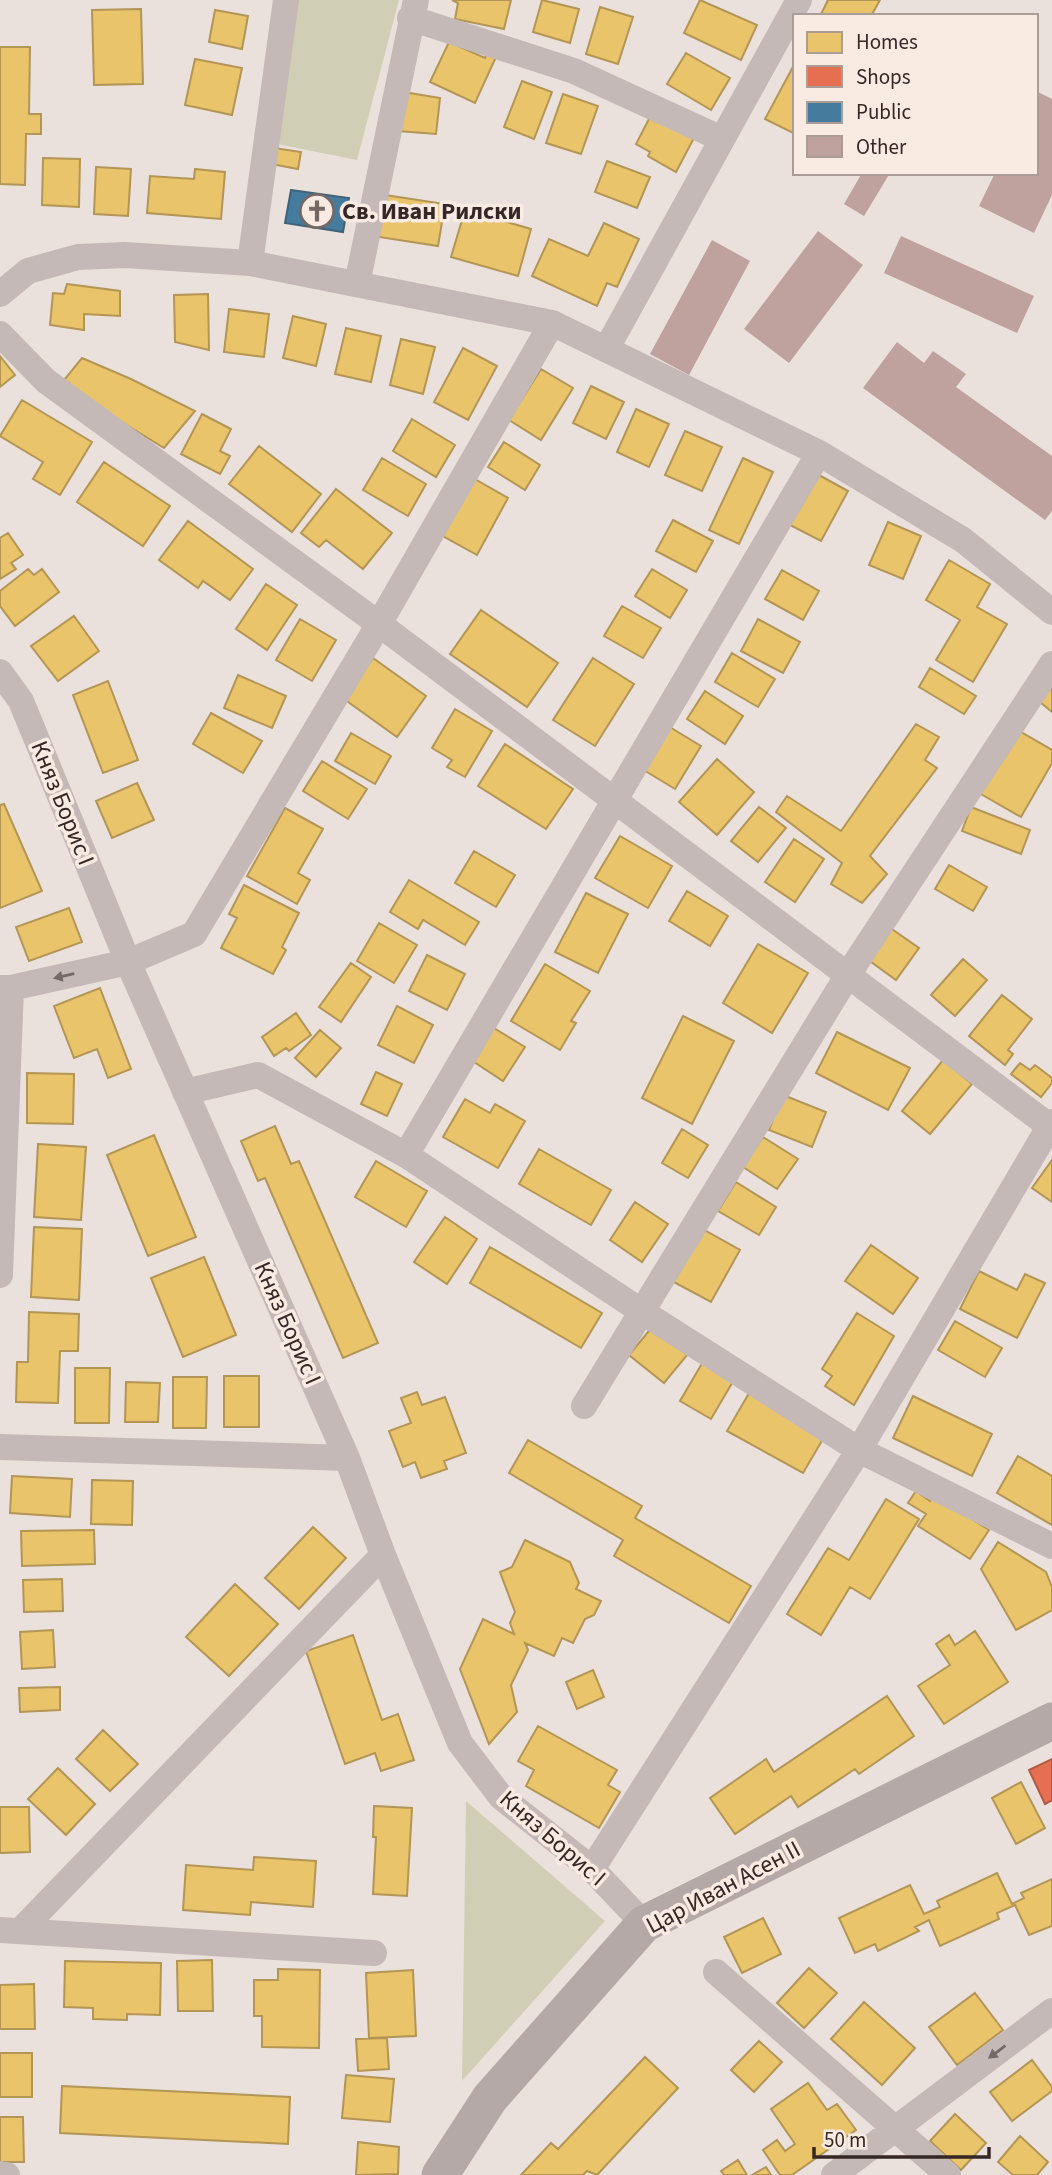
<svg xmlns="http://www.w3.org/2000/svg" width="1052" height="2175" font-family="'Source Sans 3',sans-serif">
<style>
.green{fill:#d0cfb6}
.homes{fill:#e9c46a;stroke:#b39555;stroke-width:2}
.shops{fill:#e76f51;stroke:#b15944;stroke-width:2}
.public{fill:#457b9d;stroke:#406279;stroke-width:2}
.building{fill:#bfa19d}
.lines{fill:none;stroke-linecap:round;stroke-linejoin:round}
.street{stroke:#c4b9b6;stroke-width:26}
.secondary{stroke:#b4a9a6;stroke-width:37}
.oneway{fill:#756966}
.labels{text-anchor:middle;stroke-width:7;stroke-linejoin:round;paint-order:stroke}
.poi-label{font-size:24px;font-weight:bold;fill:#342725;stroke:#f9eae2;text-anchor:start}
.street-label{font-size:24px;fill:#342725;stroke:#f9eae2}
</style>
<rect width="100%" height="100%" fill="#ebe1dc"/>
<path class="green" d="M295,0h104l-42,160 -90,-18z
M466,1801l139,120 -143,160z"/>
<path class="homes" d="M452,0h59l-7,29 -49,-10 3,-16z
M542,0l37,9 -9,34 -37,-11z
M700,0l57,25 -16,35 -57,-27z
M828,0h52l-9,16h-51z
M600,7l33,10 -15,47 -32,-10z
M141,9l2,75 -49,1 -2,-75z
M215,10l33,6 -6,33 -33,-7z
M449,42l36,16 2,-5 9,4 -21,46 -45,-21z
M0,47h30l-1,67h12v20h-15l-1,51 -25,-1z
M686,53l44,25 -19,32 -44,-26z
M195,59l47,9 -10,47 -47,-10z
M795,63v71l-30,-15z
M522,81l30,11 -18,47 -30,-12z
M404,92l36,6 -4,36 -38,-3z
M563,94l35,12 -17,48 -35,-11z
M651,115l43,23 -18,34 -28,-16 2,-4 -14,-8z
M274,148l27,4 -3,17 -27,-5z
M43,158l37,1 -1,48 -37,-2z
M607,161l43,16 -13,31 -42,-16z
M96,167l35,2 -3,47 -34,-2z
M195,169l30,3 -4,47 -74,-6 3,-37 44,3z
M385,195l60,9 -7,42 -59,-9z
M465,210l66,19 -13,47 -67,-19z
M604,223l35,16 -22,48 -10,-4 -10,23 -65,-30 17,-37 39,17z
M67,284l53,7v25l-36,-2v16l-34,-5 3,-32 11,1z
M208,294l1,56 -34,-8 -1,-47z
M229,309l40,5 -5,43 -40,-5z
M293,316l33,8 -10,42 -33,-8z
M346,328l35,8 -10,46 -36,-8z
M401,339l34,8 -12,47 -33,-9z
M463,348l34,18 -29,54 -34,-18z
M0,356l15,19 -15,12z
M82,358l49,21 64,32 -31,37 -60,-37 -40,-31z
M541,369l32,19 -32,52 -32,-20z
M591,386l33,16 -18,37 -33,-16z
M22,400l70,42 -32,53 -27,-16 10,-17 -43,-26z
M636,409l33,15 -20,43 -32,-15z
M202,414l29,15 -11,22 10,5 -10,18 -39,-20z
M412,419l43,26 -19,32 -43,-26z
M685,431l37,16 -20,44 -37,-16z
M504,442l36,23 -15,25 -37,-23z
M259,446l62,48 -29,38 -63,-48z
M382,458l44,26 -18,32 -45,-26z
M743,458l30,14 -34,72 -30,-14z
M104,462l66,44 -27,40 -66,-44z
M817,474l31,17 -27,50 -31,-16z
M473,478l35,20 -31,57 -36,-20z
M336,489l56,44 -29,36 -37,-29 -7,7 -18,-14z
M673,520l40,21 -17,31 -40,-21z
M188,521l65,48 -23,31 -27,-19 -5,7 -39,-28z
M888,522l33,14 -18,43 -34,-14z
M8,533l15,22 -12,8 5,6 -16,10v-41z
M949,560l41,24 -13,23 30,17 -34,58 -37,-22 24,-40 -34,-20z
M28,569l6,6 8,-6 17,23 -44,34 -15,-20v-15z
M652,569l35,21 -17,28 -35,-22z
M782,570l37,21 -16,29 -38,-21z
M266,584l31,21 -30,45 -31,-21z
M622,606l39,22 -18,30 -39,-22z
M481,610l77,53 -31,44 -77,-53z
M74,616l25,35 -41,30 -27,-35z
M300,619l36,21 -24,41 -36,-21z
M758,619l42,23 -17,31 -42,-22z
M732,653l43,26 -17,28 -43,-25z
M373,658l53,38 -29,41 -53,-38z
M593,658l41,26 -39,62 -42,-26z
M930,668l46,28 -12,18 -45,-27z
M238,675l48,21 -14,32 -48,-20z
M108,681l30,79 -35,13 -30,-78z
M1052,687v25l-12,-10z
M705,691l38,25 -18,28 -38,-25z
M455,709l37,22 -27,46 -18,-10 5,-7 -20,-12z
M211,713l51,28 -19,32 -50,-29z
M916,724l23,13 -14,23 12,8 -67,88 17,18 -25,29 -31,-19 11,-21 -66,-51 11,-16 54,35z
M668,726l33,20 -26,43 -33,-20z
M1016,729l36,21v13l-31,54 -42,-24z
M351,733l40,23 -16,28 -40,-23z
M505,744l68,45 -27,40 -68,-43z
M717,759l37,33 -37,43 -38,-33z
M322,761l45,28 -19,30 -45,-28z
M137,783l17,37 -42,18 -16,-37z
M4,804l38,87 -42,17v-103z
M759,807l27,21 -28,34 -27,-21z
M971,807l59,23 -9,24 -59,-23z
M285,808l38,21 -25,44 12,7 -13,24 -50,-28z
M620,836l52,30 -24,42 -53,-30z
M794,839l30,20 -29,43 -30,-20z
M474,851l41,24 -19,32 -41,-24z
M949,865l38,22 -14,24 -38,-22z
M409,880l70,42 -14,23 -42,-25 -5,9 -28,-17z
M244,885l55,28 -17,34 4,3 -13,24 -52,-26 16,-30 -8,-4z
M687,891l41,25 -18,30 -41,-25z
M586,893l42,21 -30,59 -43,-21z
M69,908l13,34 -53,19 -13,-34z
M379,923l38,22 -23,38 -37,-22z
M889,927l30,21 -23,32 -29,-21z
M758,944l50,29 -36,60 -49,-30z
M427,955l38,19 -18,36 -38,-19z
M963,959l24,21 -32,36 -24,-21z
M351,963l20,14 -30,45 -22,-15z
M545,964l45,27 -19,30 5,2 -16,27 -49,-29z
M100,988l31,81 -23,9 -11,-29 -23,9 -20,-52z
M1002,995l30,24 -24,31 5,4 -8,11 -36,-29z
M397,1006l36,19 -19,38 -36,-18z
M296,1013l15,22 -22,16 -3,-3 -12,8 -12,-19z
M683,1016l51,25 -42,83 -50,-26z
M489,1025l36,22 -22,34 -35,-23z
M320,1030l21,18 -25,29 -21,-19z
M837,1032l73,36 -22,42 -72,-37z
M943,1060l29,24 -42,50 -28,-23z
M1020,1063l10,7 5,-5 17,13v5l-11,14 -30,-23z
M376,1072l26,12 -15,32 -26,-12z
M27,1073l47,1 -1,50 -46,-1z
M783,1095l43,17 -14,35 -43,-17z
M465,1099l25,14 5,-9 30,17 -27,47 -55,-31z
M275,1126l16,38 8,-3 79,182 -35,15 -78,-180 -7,3 -17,-40z
M682,1129l26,16 -20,33 -26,-15z
M154,1135l42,102 -48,19 -41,-101z
M763,1137l35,22 -21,30 -34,-22z
M38,1144l48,3 -5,73 -47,-3z
M539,1149l72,41 -20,35 -72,-41z
M1052,1160v42l-20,-14z
M376,1161l51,30 -21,36 -51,-30z
M736,1182l40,25 -17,28 -41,-24z
M635,1202l33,22 -26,38 -32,-22z
M445,1217l32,22 -30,45 -33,-22z
M34,1227l48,2 -3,71 -48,-3z
M699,1227l41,23 -29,52 -41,-22z
M871,1245l47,33 -25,36 -48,-33z
M490,1247l112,66 -21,35 -111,-65z
M204,1257l32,78 -53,22 -32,-79z
M979,1271l38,19 8,-16 20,9 -28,55 -57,-29z
M29,1312l50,2 -1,37h-18l-2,52 -42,-1 1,-40h11z
M857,1313l37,23 -40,69 -29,-19 7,-10 -10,-7z
M955,1321l47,27 -17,29 -47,-27z
M653,1326l35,28 -24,29 -35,-28z
M704,1360l31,18 -24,41 -31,-18z
M75,1368h35l-1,55h-34z
M224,1376h35v51h-35z
M173,1377h34l-1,51h-33z
M126,1382l34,1 -2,39h-33z
M752,1388l71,51 -20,34 -76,-42z
M417,1392l5,13 23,-8 21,56 -22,8 3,8 -26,9 -6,-16 -12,5 -14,-36 22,-8 -10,-25z
M913,1396l79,38 -20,42 -79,-38z
M528,1440l114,66 -7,12 116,68 -22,37 -115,-67 9,-16 -114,-67z
M1018,1456l34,20v49l-55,-32z
M12,1476l60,3 -2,38 -60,-4z
M92,1480l41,1 -1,44 -41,-1z
M916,1491l14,10 4,-6 55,35 -19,29 -52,-33 8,-12 -18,-11z
M886,1499l33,20 -49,80 -20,-12 -29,48 -34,-21 41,-66 21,12z
M313,1527l33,31 -47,51 -34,-31z
M94,1530l1,34 -73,2 -1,-35z
M525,1540l45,22 9,21 -3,6 25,12 -7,14 -9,4 -12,24 -11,-5 -8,18 -29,-13 3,7 -17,35 6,27 -28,32 -29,-75 23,-50 31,15 -4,-11 5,-11 -15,-40 12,-5z
M998,1542l48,30 6,15v23l-36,20 -35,-61z
M62,1579l1,32 -39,1 -1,-32z
M235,1584l43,40 -49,52 -43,-39z
M53,1630l2,37 -33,2 -2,-37z
M975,1631l33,51 -64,42 -26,-38 32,-21 -14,-21 13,-9 6,10z
M353,1635l29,85 16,-6 16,46 -33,11 -6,-18 -30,11 -39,-113z
M593,1670l11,27 -27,12 -11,-27z
M60,1687v23l-40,2 -1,-24z
M887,1696l27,40 -55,38 -4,-5 -57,38 -7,-11 -56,38 -25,-36 56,-39 8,13z
M538,1726l79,44 -9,15 12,7 -21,36 -73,-42 8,-16 -16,-9z
M103,1730l35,34 -28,27 -34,-32z
M58,1768l37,36 -29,31 -38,-36z
M1021,1782l24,46 -29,16 -24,-46z
M374,1806l38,2 -5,88 -34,-2 3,-57h-3z
M0,1807h29l1,45 -30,1z
M254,1857l62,4 -3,46 -62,-5 -1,13 -67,-5 3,-45 67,5z
M997,1873l15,31 12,-6 -3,-5 31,-14v47l-23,9 -14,-30 -18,8 2,6 -59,27 -11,-26 -14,7 4,4 -41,20 -3,-7 -20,9 -16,-35 71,-33 14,29 16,-7 -3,-6z
M763,1918l18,36 -39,19 -18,-36z
M212,1960l1,51h-35l-1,-50z
M65,1961l96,2 -1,52 -33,-1v6l-34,-1v-11l-29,-1z
M809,1968l28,25 -33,35 -27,-25z
M278,1969l42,1 -1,78 -57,-1v-31h-8v-36h24z
M413,1970l3,66 -47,2 -3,-65z
M34,1984l1,45h-35v-44z
M975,1993l28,37 -46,35 -28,-38z
M864,2002l51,46 -33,37 -51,-46z
M387,2038l2,31 -31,2 -2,-32z
M759,2041l23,21 -28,30 -23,-22z
M0,2053h32v44h-32z
M645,2057l33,31 -81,87 -10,-4 -4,4h-62l30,-32 7,6z
M1032,2060l20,27v4l-40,30 -22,-29z
M346,2075l48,4 -4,43 -48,-4z
M808,2083l19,27 10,-6 19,26 -64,45h-12l-17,-25 14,-10 8,11 10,-7 -24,-35z
M62,2086l228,11 -2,47 -228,-11z
M955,2114l31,29 -25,27 -31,-29z
M0,2117h23l1,45h-24z
M1020,2136l28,26 -11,13h-24l-15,-13z
M358,2142l41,5 -1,27 -42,1z
M738,2160l9,15h-23l-3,-4z
M766,2167l5,8h-19z"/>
<path class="shops" d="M1052,1759v41l-7,4 -16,-34z"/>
<path class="public" d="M291,190l58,8 -6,34 -58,-9z"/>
<path class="building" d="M1036,91l16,8v96l-18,38 -55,-27 16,-33h41z
M862,173h28l-26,43 -20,-12z
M818,231l45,34 -74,98 -45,-34z
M901,236l133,60 -17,37 -133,-60z
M712,240l38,21 -61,114 -39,-21z
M897,342l27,21 9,-12 33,23 -10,13 96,69v55l-7,9 -182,-132z"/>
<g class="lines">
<path class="street" d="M410,18l164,53 148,68
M250,263l36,-263
M357,284l59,-284
M0,294l28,-23 50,-14 47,-2 125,8 302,60 267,130 144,87 89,72
M0,334l46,47 333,243 673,504
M607,348l192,-348
M0,672l21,29 107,261 219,496 36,97 77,188 41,54 91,72 52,55
M0,988h11l117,-26 66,-28 185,-310 173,-301
M185,1092l73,-17 148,80 235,156 218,139 193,96
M406,1155l413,-702
M0,1275l11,-287
M584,1406l265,-433 203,-309
M0,1447l347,11
M592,1869l267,-419 193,-328
M0,1930l374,23
M21,1930l362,-375
M716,1972l232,203
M0,2174l7,1
M834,2175l218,-164"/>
<path class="secondary" d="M440,2175l50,-77 154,-174 408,-203"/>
</g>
<defs><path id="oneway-solid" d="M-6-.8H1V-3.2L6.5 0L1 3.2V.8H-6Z" transform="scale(1.75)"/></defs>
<g class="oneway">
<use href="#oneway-solid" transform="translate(64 976) rotate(167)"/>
<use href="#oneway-solid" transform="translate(997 2052) rotate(143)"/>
</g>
<defs>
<g id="church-ring" transform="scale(1.75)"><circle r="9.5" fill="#f9eae2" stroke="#746865" stroke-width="1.5"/><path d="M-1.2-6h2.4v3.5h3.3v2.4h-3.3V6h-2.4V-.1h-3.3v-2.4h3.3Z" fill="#746865"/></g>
</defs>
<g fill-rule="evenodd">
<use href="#church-ring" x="317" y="211"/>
</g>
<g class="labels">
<g class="poi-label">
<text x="342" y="219">Св. Иван Рилски</text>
</g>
<g class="street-label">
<text transform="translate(63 803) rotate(68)" y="8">Княз Борис I</text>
<text transform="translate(288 1323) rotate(66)" y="8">Княз Борис I</text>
<text transform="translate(553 1838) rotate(41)" y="8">Княз Борис I</text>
<text transform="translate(723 1887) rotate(-28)" y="8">Цар Иван Асен II</text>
</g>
</g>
<rect x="793" y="14" width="245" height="161" fill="#f9eae2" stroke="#aa9c96" stroke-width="2"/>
<rect x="807" y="32" width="35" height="21" fill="#e9c46a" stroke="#aa9c96" stroke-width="2"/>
<text x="856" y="49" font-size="21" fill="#342725">Homes</text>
<rect x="807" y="66" width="35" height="21" fill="#e76f51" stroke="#aa9c96" stroke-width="2"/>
<text x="856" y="84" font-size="21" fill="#342725">Shops</text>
<rect x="807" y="102" width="35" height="21" fill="#457b9d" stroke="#aa9c96" stroke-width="2"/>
<text x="856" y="119" font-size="21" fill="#342725">Public</text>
<rect x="807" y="136" width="35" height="21" fill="#bfa19d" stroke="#aa9c96" stroke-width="2"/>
<text x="856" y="154" font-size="21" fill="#342725">Other</text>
<path d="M814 2147v10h175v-10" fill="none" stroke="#342725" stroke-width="3.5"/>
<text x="824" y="2147" font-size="21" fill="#342725" stroke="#f9eae2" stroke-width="5" paint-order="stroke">50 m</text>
</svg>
